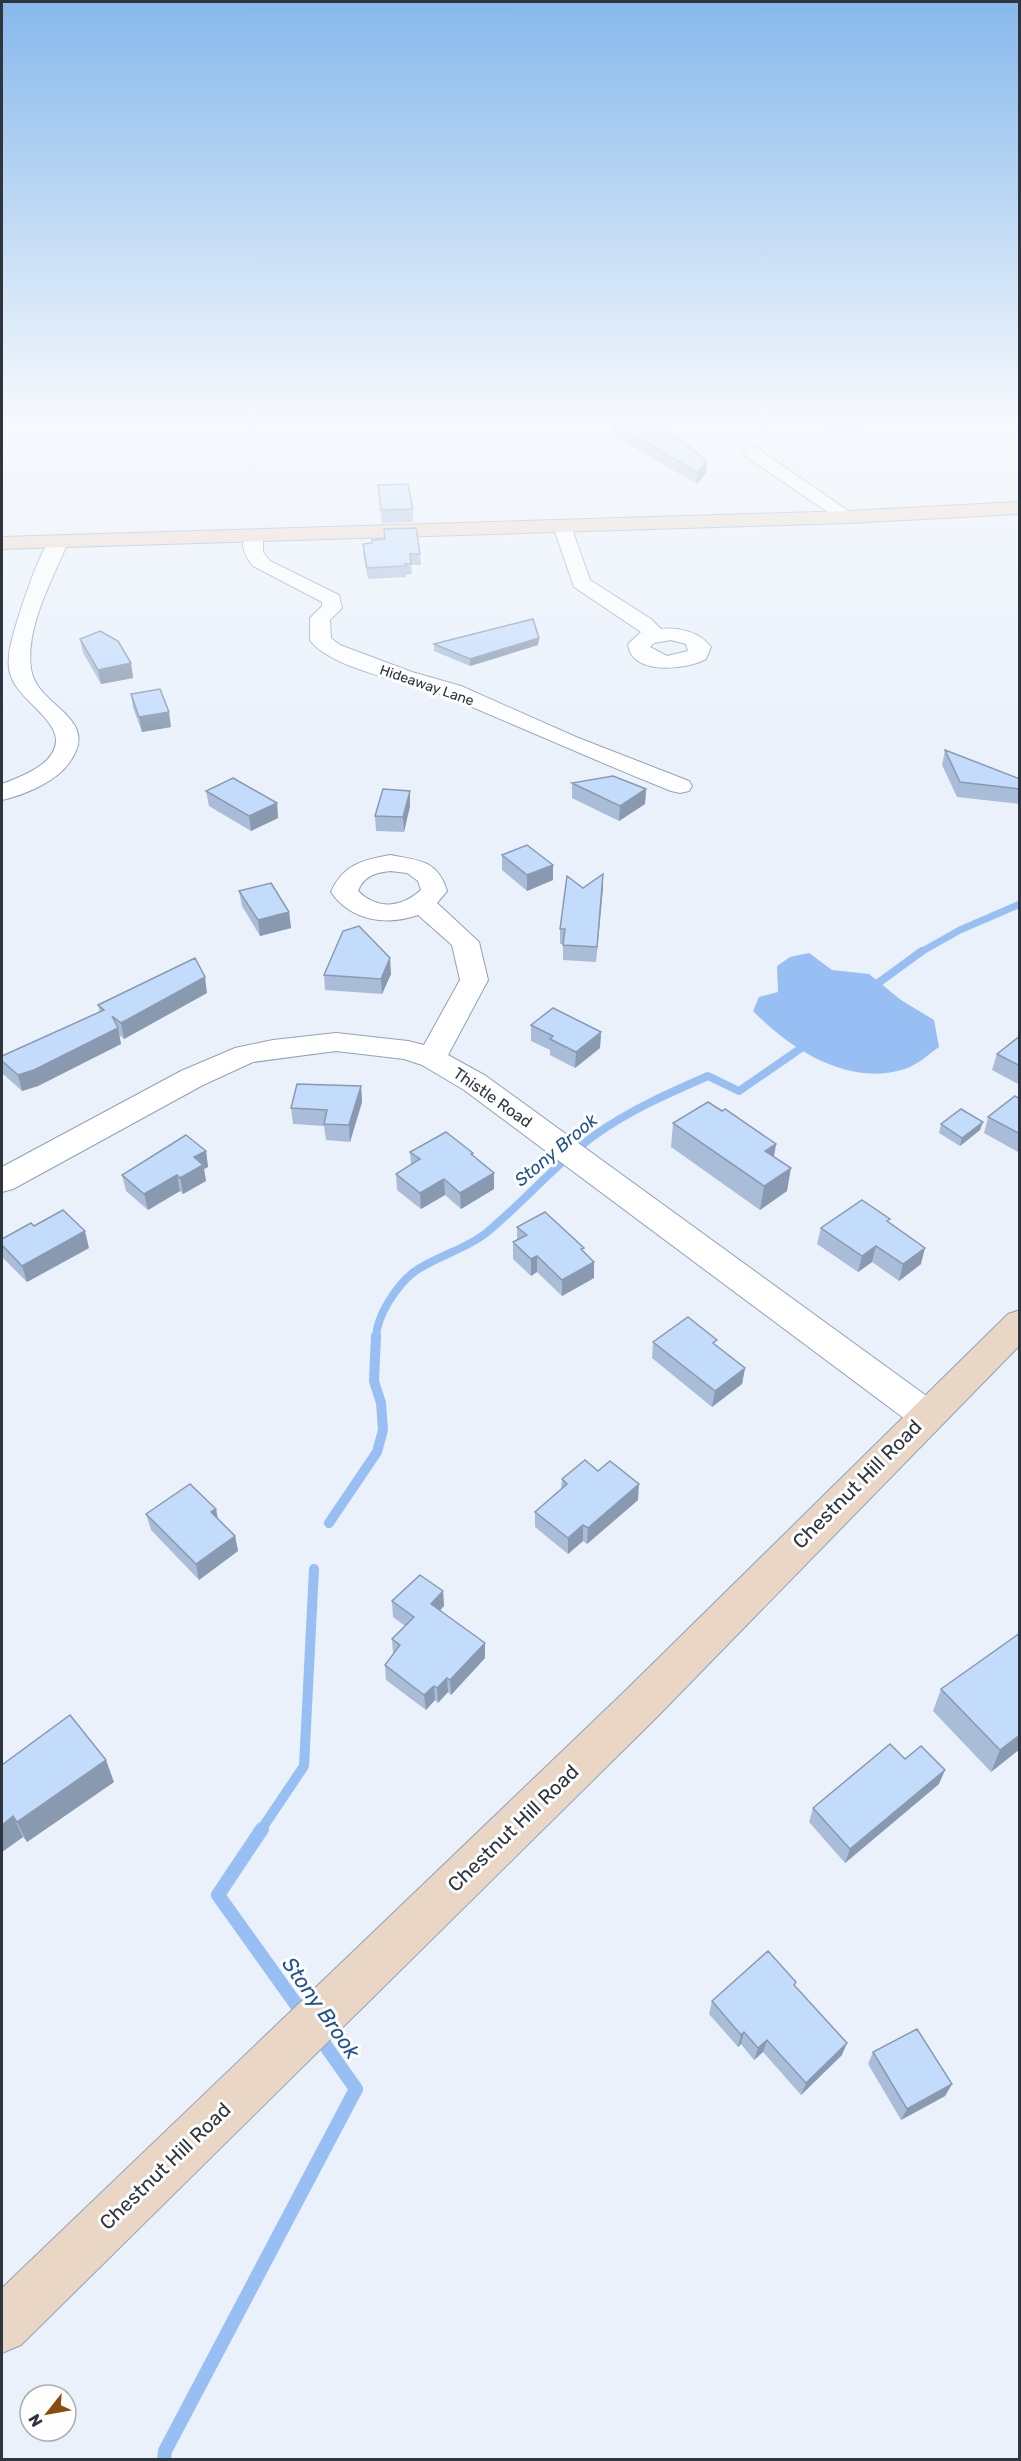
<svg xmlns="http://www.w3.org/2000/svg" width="1021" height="2461" font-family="Rubik,sans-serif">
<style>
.water{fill:#97bff3}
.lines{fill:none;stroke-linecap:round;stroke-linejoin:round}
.stream-far3{stroke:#97bff3;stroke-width:7}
.stream-far2{stroke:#97bff3;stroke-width:8}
.stream-far1{stroke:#97bff3;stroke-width:10}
.stream{stroke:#97bff3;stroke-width:14}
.street-casing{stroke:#90a2b8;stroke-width:2}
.secondary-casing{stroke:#90a2b8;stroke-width:2}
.street{fill:#fff;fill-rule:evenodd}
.secondary{fill:#ead6c5;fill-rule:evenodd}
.wall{fill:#a9bdd9}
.shaded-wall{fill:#899ab0}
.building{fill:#c4dcfc;stroke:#899ab0;stroke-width:1.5}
.labels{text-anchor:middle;stroke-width:6;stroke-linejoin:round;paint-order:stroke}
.far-street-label{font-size:14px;fill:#2e353e;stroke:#fdfefd}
.street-label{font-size:16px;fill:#2e353e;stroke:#fdfefd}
.water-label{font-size:18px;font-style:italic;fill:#205291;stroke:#fdfefd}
.near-street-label{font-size:20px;fill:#2e353e;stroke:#fdfefd}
.near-water-label{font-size:21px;font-style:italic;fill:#205291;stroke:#fdfefd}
</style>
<rect width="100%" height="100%" fill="#eaf1fb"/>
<path class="water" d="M809,953l23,17 37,4 32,26 33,20 5,27c-10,7 -22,18 -34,22 -56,18 -114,-19 -152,-58l6,-14 19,-5 -1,-26 13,-9z"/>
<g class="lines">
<path class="stream-far3" d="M919,953l41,-23 60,-26"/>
<path class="stream-far2" d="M870,989l52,-38
M376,1337c1,-22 21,-52 38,-65 22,-16 51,-22 72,-39 38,-31 70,-70 109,-98 35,-25 74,-42 113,-59l31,15 71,-49"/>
<path class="stream-far1" d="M329,1523l48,-71 6,-22 -2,-27 -7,-22 2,-45
M261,1830l43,-64 10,-197"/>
<path class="stream" d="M262,1829l-44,66 85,119
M164,2460l1,-9 191,-362 -38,-54"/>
<g class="street-casing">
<path id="street" d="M751,447l6,1 100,69 -2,4h-14l-96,-65 -3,-4z
M562,520l9,6 19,54 61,39 10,10c18,-2 39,3 50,18l-5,12c-20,11 -75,17 -78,-15l13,-12 -67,-45 -21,-61zM671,640l15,4 2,7 -21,5 -17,-9 4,-4z
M253,531l10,6v15l7,9 69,34 3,13 -12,12 1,18 9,7 72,27 49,14 115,51 113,44 3,5 -3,5 -9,2 -9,-2c-75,-30 -148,-63 -223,-94 -35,-15 -117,-27 -138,-57v-22l12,-12v-4l-69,-36c-8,-10 -14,-21 -7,-33z
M58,536l10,6c-15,37 -43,85 -37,127 5,38 72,48 38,94 -13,19 -45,32 -67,37v-16c18,-7 53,-19 54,-43 1,-21 -35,-41 -44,-62 -3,-7 -4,-15 -3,-23 1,-18 29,-103 41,-116 2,-3 4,-3 8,-4z
M390,855c28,5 48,5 57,36l-10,12 42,39 9,38 -40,75 38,21 453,329 5,10 -5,10 -13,4 -13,-4 -449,-335 -42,-25 -18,-6 -68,-8 -83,11 -50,23 -190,104 -11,3v-25l179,-96 54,-23 38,-8 63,-7 72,8 16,4 36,-65 -8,-35 -34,-30c-32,11 -67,6 -87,-23 12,-27 31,-32 59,-37zM390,871l17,2 11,8 3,9c-20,18 -44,20 -63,1 6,-15 17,-18 32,-20z"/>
</g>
<g class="secondary-casing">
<path id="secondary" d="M1020,502v12l-172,9 -846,26v-12l846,-26z
M1020,1310v35l-364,373 -635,627 -19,8v-65l624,-598 382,-376z"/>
</g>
<use href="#street" class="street"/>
<use href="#secondary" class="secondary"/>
</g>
<path class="wall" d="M810,418h47l1,2 -1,12 -44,-10z
M614,424l92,48 -9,12 -84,-49z
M378,485l35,24v13l-31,1z
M384,529l36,25 1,11h-10l1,9 -6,1v2l-38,2 -5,-25v-10l9,-1 12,-4z
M539,638l-1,7 -68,21 -36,-15v-7z
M80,639l51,24 2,15 -32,6 -18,-31z
M131,694l40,33 -29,5 -9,-24z
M945,750l75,29v25l-63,-7 -15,-32z
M572,783l74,6 -1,15 -26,17 -47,-23z
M206,791l71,12 1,15 -27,13 -42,-25z
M410,806l-6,26 -28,-1 -1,-15z
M502,855l51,10v15l-26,11 -25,-21z
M603,874l-7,88 -33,-2v-16h-3v-15z
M239,891l50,21 2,16 -31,8 -18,-30z
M391,974l-9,20 -57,-4 -1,-15z
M207,993l-83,46 -5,-4 2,9 -83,42 -16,5 -19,-17 -1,-4v-14l98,-44 -2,-7z
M531,1025l70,7 -1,16 -25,20 -25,-13v-5l-19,-9z
M1020,1036v49l-28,-15 5,-16z
M361,1086l1,16 -12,40 -24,-2 -2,-14 -31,-2 -2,-16z
M1020,1099v54l-36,-20 4,-16z
M673,1123l103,21 -2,13 13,34 -27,19 -89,-63z
M941,1124l39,6 -20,16 -21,-13z
M206,1151l2,16 -4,2 2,12 -23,13 -3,-3 -32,19 -22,-19 -4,-16z
M410,1152l63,5 21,32 -33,20 -16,-14 -24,14 -24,-19 -1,-16 15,-9z
M889,1223l32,41 -22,17 -27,-19 -14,10 -41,-28 4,-16z
M34,1226l55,22 -62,34 -24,-24 -1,-5v-14z
M517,1227l67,25 10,10v16l-32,18 -25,-24 -6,4 -18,-17v-17l4,-2z
M653,1342l92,26 -3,16 -30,23 -60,-49z
M598,1471l40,29 -51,44 -4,-3 -15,13 -33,-27v-15l26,-23 1,-10z
M216,1509l2,11 17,16 3,15 -39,29 -48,-50 -5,-16z
M443,1591l1,15 -4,4 45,33v15l-34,37 -3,-3 -10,11 -3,-3 -9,10 -40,-30 -1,-15 8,-11 -1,-15 13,-13 -12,-9 -1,-16z
M1020,1633v116l-29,23 -58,-61 8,-22z
M905,1759l34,25 -94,79 -36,-41 4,-14z
M2,1765l112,17 -87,60 -4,-5 -21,15z
M795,1986l47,69 -41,40 -38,-43 -9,8 -13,-16 -3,3 -29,-33 3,-13z
M873,2052l79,32 -7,12 -44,24 -33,-56z"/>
<path class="shaded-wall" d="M707,461l-1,11 -9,12 1,-11z
M539,638l-1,7 -68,21v-7z
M131,663l2,15 -32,6 -3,-14z
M169,712l2,15 -29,5 -3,-15z
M646,789l-1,15 -26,17 1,-15z
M410,791v15l-6,26 -1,-15z
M277,803l1,15 -27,13 -2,-15z
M553,865v15l-26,11v-16z
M603,874v15l-7,73 1,-15z
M289,912l2,16 -31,8 -2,-16z
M390,958l1,16 -9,20 -1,-15z
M205,977l2,16 -83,46 -3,-16z
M118,1028l3,16 -83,42 -16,5 -4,-16z
M601,1032l-1,16 -25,20 1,-16z
M361,1086l1,16 -12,40 -1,-17z
M983,1122l-3,8 -20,16 2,-8z
M776,1144l-4,23 -7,-16z
M206,1151l2,16 -4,2 2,12 -23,13 -3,-16 14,-21z
M791,1168l-4,23 -27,19 4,-24z
M494,1173v16l-33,20 -1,-16z
M177,1175l3,16 -32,19 -4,-16z
M444,1179l1,16 -24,14 -1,-16z
M85,1231l4,17 -62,34 -5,-16z
M876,1246l-4,16 -14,10 4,-16z
M925,1248l-4,16 -22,17 4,-17z
M537,1256v16l-6,4v-17z
M594,1262v16l-32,18v-16z
M745,1368l-3,16 -30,23 3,-16z
M639,1484l-1,16 -51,44 1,-16z
M216,1509l3,16 -8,-13z
M583,1525v16l-15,13v-16z
M235,1536l3,15 -39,29 -3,-16z
M443,1591l1,15 -12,13 -1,-15z
M485,1643v15l-34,37 -1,-15z
M447,1678l1,14 -10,11 -1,-15z
M434,1686l1,14 -9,10 -2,-15z
M1020,1735v14l-29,23 9,-22z
M106,1760l8,22 -87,60 -10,-20z
M945,1770l-6,14 -94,79 5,-14z
M13,1816l10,21 -21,15v-27z
M744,2032l-3,12 -3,3 3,-12z
M767,2040l-4,12 -9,8 4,-12z
M847,2043l-5,12 -41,40 5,-12z
M952,2084l-7,12 -44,24 6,-11z"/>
<path class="building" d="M634,418h18l55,43 -9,12 -84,-49z
M408,484l5,25 -32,1 -3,-25z
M416,528l4,26h-10l1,10h-6v2l-38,2 -4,-24 9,-1v-3l13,-1 -1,-10z
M533,619l6,19 -69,21 -36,-15z
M100,631l18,10 13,22 -33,7 -18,-31z
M160,689l9,23 -30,5 -8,-23z
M945,750l75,29v10l-60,-7z
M613,776l33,13 -26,17 -48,-23z
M233,778l44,25 -28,13 -43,-25z
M383,789l27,2 -7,26 -28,-1z
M527,845l26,20 -26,10 -25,-20z
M603,874l-6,73 -34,-2 2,-16h-5l7,-53 16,12z
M271,883l18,29 -31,8 -19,-29z
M359,926l31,32 -9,21 -57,-4 19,-44z
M195,958l10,19 -84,46 -9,-7 6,12 -84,42 -16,5 -16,-14v-5l102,-46 -6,-5z
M553,1008l48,24 -25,20 -26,-13 3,-3 -22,-11z
M1020,1036v30l-23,-12z
M297,1084l64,2 -12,39 -25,-1 3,-14 -36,-2z
M1015,1096l5,3v35l-32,-17z
M708,1102l14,9 3,-2 51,35 -11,7 26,17 -27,18 -91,-63z
M961,1109l22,13 -21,16 -21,-14z
M446,1132l27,21 -2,1 23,19 -34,20 -16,-14 -24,14 -24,-19 24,-15 -10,-7z
M186,1135l20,16 -12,6 9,8 -23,13 -3,-3 -33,19 -22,-19z
M862,1200l28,19 -3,2 38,27 -22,16 -27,-18 -14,10 -41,-28z
M63,1210l22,21 -63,35 -20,-21v-6l29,-16 3,3z
M545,1212l39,36 -3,1 13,13 -32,18 -25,-24 -6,3 -18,-17 14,-7 -10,-8z
M688,1317l29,23 -4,3 32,25 -30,23 -62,-49z
M585,1460l13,11 12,-10 29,23 -51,44 -5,-3 -15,13 -33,-26 32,-28 -5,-5z
M190,1484l26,25 -5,3 24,24 -39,28 -50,-50z
M420,1575l23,16 -12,13 54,39 -35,37 -3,-2 -10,10 -3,-2 -10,9 -39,-30 15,-20 -8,-6 22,-22 -22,-16z
M1020,1633v102l-20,15 -59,-61z
M70,1715l36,45 -89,62 -4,-6 -11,9v-60z
M890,1744l15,15 16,-13 24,24 -95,79 -37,-41z
M768,1951l28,31 -2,3 53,58 -41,40 -39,-43 -9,8 -14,-16 -3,3 -29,-34z
M917,2029l35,55 -45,25 -34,-57z"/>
<linearGradient id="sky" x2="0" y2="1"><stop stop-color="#87b8ec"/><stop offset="0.55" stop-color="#f6f9fd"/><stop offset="1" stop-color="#f6f9fd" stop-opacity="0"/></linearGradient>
<rect width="1021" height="763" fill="url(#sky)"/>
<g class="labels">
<g class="far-street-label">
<text transform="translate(427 685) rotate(19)" y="5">Hideaway Lane</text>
</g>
<g class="street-label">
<text transform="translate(493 1097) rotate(35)" y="6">Thistle Road</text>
</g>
<g class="water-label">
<text transform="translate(556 1150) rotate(-40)" y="6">Stony Brook</text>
</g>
<g class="near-street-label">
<text transform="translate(857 1484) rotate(-45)" y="7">Chestnut Hill Road</text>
<text transform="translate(513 1828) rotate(-44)" y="7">Chestnut Hill Road</text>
<text transform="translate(165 2166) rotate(-44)" y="7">Chestnut Hill Road</text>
</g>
<g class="near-water-label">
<text transform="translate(321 2008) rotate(55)" y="7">Stony Brook</text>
</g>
</g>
<rect width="1021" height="2461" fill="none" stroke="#2e353e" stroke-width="6"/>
<g transform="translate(48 2413) rotate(239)"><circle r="28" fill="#fdfefd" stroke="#aaaeb1" stroke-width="1.5"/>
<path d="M0-4.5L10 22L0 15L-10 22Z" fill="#894b0e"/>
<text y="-9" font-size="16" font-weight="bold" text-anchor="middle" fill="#2e353e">N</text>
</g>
</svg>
